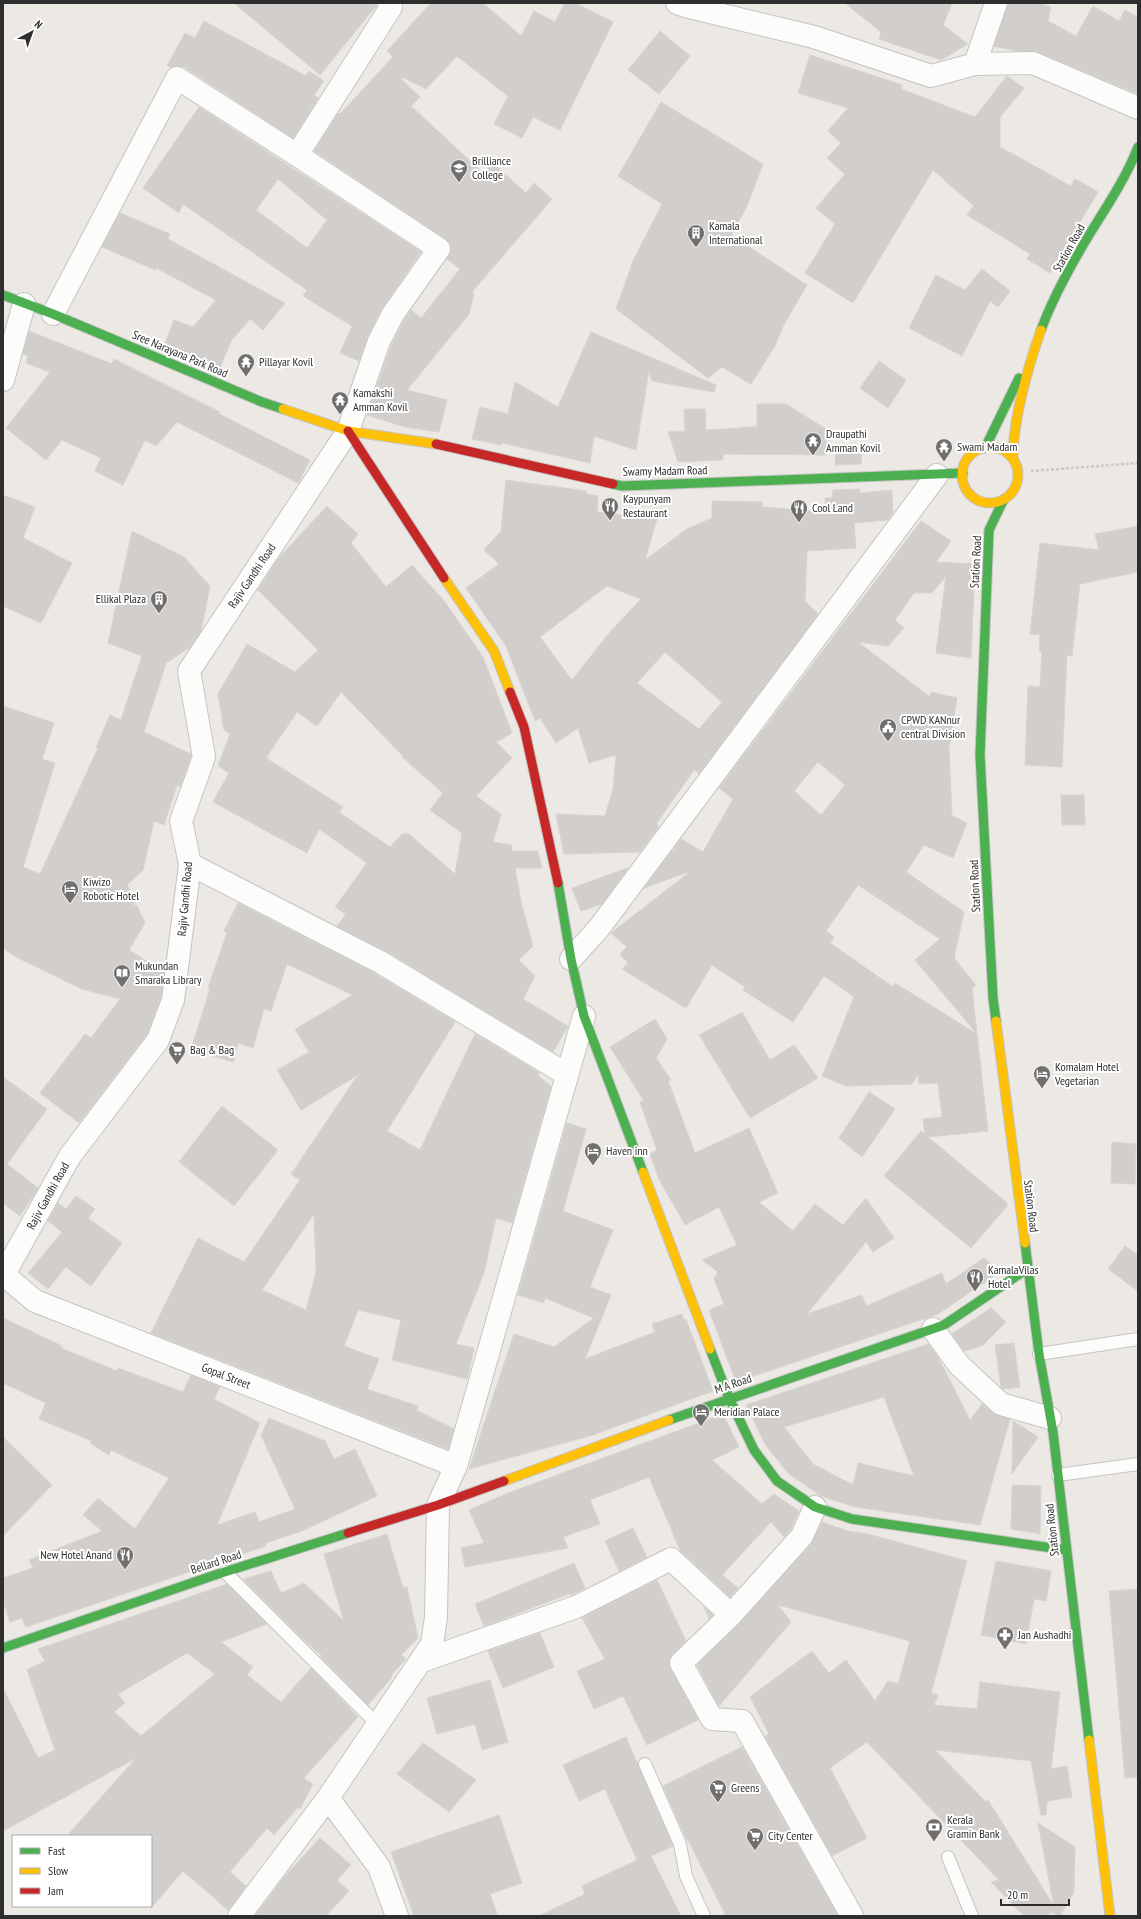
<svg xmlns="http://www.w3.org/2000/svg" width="1141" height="1919" font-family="'PT Sans Narrow',sans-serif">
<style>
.building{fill:#d1cecb;stroke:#d7d4d0;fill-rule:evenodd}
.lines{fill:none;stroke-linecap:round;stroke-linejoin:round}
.lane-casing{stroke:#c5c4c5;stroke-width:14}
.street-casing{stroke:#c5c4c5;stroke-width:24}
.fast-casing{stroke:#c5c4c5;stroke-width:11}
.slow-casing{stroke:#c5c4c5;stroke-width:11}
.jam-casing{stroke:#c5c4c5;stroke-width:11}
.path{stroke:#c9c9c8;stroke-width:2.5;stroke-dasharray:3 2;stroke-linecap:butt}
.lane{stroke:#fcfcfb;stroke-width:12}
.street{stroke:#fcfcfb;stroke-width:22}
.fast{stroke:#4caf50;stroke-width:9}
.slow{stroke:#ffc107;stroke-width:9}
.jam{stroke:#c62828;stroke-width:9}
.labels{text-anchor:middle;stroke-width:4;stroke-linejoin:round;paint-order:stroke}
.poi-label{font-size:12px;fill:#2e2e2e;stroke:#fff;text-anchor:start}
.street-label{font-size:12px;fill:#2e2e2e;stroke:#fff}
</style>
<rect width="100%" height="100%" fill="#ece8e4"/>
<path class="building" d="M234,3h143v2l-57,70z
M431,3h52l38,33 13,-25 21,11 10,-19h10l38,19 -53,108 -27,-13 -11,21 -28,-14 14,-28 -51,-40 -31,33 -24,-12 -1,2 19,18 -9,9 73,68 9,-11 33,30 8,-10 18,16 -80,93 2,2 -5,20 -62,76 40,10 -8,32 -34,-5 -38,-12 24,-69 13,-25 7,-11 10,8 39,-49 -13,-10 4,-9 -1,-6 -4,-5 -132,-88 24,-38 2,1 53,-57 -6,-6z
M845,3h107l-9,22 25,19 -27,16 -62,-21 2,-7z
M1008,3h36l-1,2 8,2 -3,14 28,15 17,-30 26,15 6,-11 13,7v77l-100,-42 -22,-1 -22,-5z
M204,21l102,55 3,-5 15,10 -10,14 4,3 -25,40 -109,-71 -7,-1 -6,1 -4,-1 18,-33 10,5z
M660,31l30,25 -31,38 -31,-24z
M810,55l92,30 -1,4 74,28 32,-41 17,12 -24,29v30l71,39 4,-7 23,13 -48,81 -23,-14 3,-5 -63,-39 7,-9 -41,-36 -80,133 -48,-30 30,-49 -19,-16 29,-34 -18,-16 14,-15 -13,-12 20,-23 -50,-15z
M661,102l102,62 -16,42 -16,29 76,50 -24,41 -8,20 -24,38 -29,-17 -14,11 -92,-69 17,-48 29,-57 -44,-28z
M199,107l222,145 -39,56 -14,27 -9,26 -19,-8 12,-27 -49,-30 4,-6 -124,-86 -4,9 -36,-25zM278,179l49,41 -20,28 -51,-38z
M120,213l50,21 -2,5 117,64 -22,27 -13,-11 -19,22 -11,27 -56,-22 10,-26 19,7 23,-27 -60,-32 -1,2 -53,-23z
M982,269l28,22 -12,16 -8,-6 -28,55 -53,-28 27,-53 29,15z
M29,331l83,33 2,-5 106,53 -1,2 91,46 -12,23 -121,-61 -21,24 -11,-6 -22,45 -28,-14 6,-13 -39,-18 -16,20 -40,-32 44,-56 -24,-9 2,-7 -5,-2z
M591,332l125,53 -2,7 -62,-11 -3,-11 -13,80 -42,-14 -4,27 -88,-20 -1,2 -29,-6 8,-32 28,7 7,-32 43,25z
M879,361l27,19 -18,28 -28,-20z
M757,404h29l40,25v26l-103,-1v6l-45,2 -10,-30 17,-1 -1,-22h21l1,21 37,-2v-1h14z
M836,450l26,2 -1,12 -26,1z
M506,480l80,11v3l12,2 -1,16 60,7 -12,41 42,-31 25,-11v-17l50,1v5l64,5 -1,-14h7l1,-8 27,-1 -1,4 33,-3 1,22 -5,8 -34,3 2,25 -49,3 -2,50 13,13 -119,160 -5,-4 -38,54 3,2 -19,26 -76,2 -8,-40 49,2 8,-27 3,-34 -27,8 -11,-35 -22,15 -16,-25 -5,3 -29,-75 -40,-58 33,-24 -15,-14 17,-19zM607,586l34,13 -31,33 -38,48 -32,-43zM665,652l57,50 -23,27 -62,-46z
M3,495l32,12 -12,31 49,25 -31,60 -38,-17z
M327,506l31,28 -7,9 35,44 26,-22 33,37 38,55 29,76 -16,9 16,16 -36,38 25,18 -8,28 18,3 1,6h26l4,17h-27l7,38 11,40 -14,14 16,16 -12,23 45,27 -15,26 -167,-101 -49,-25 9,-12 -11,-7 32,-44 -48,-34 -12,24 -94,-51 16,-29 -11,-7 12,-32 -6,-4 -6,-36 29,-50 48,28 23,-22 -60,-60 19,-30zM341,692l62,64 -1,1 41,36 -13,17 32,23 -7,41 -46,-40h-7l-12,13 -51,-35 4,-5 -77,-49 31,-46 20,14z
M921,521l30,20 -15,21 39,2 -4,94 -35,-5 10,-77 -14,17h-18l-19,27 9,8 -16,18 -30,-4 72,55 1,-5 26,6 -8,50 3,68 15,7 -14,35 -29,-13 -18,27 58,40 -10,46 22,27 -4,3 5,46 -62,-74 25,-21 -82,-54 -32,46 8,6 -4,6 63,44 2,-4 82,51 11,97 -60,6 79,66v3l-36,42 -87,-72 37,-45 4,3 -2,-15 19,-2 -4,-34 -19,1 -1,-10 -6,10 -66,2 -24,-10 32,-79 -30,-21 -31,46 -50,-32 2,-3 -33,-22 -26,43 -64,-39 6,-6 -8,-9 7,-7 -16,-14 80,-62 -47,17 27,-36 5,-2h-3l8,-11 22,13 30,-53 -14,-11zM818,762l27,23 -24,30 -27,-24z
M1138,526v46l-58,12 -8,72 -5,-1 -5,112 -37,-2 3,-79 12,1 2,-35 -3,-1 1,-16 -10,-1 10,-91 59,7 -4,-16z
M132,531l52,26 26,29 -9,45 -12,17 -23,15 -22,69 47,22v2l-11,31 -3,-2 -13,40 -10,-4 -11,49 -16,15 8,17 -1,3 3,1 8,17 -16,27 35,22 -3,25 -14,37 -68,89 -39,-30 45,-59 6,4 29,-39 -38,-10 -66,-32 -13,-9v-242l51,17 -12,36 13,4 -32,104 17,7 58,-126 -2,-1 14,-32 11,5 21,-64 -34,-13z
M1061,795h23l1,30h-23z
M628,868l-26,36 -21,7 -9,-23z
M238,903l136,70 81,49 -68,109 33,19 55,-116 65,39 -2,3 13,10 -39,137 -16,-5 -12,55 -28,71 18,4 -7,31 -75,-19 9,-40 -43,-10 -14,36 35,13 -12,30 51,17 -2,4 38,19 -6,20 -297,-116 47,-95 46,24 56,-82 -9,-6 67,-99 -57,35 -24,-40 32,-18 -14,-23 58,-34 -66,-31 -16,47 -7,-2 -11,39 -15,-5 -5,19 -42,-13 19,-60 -2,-1 19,-55 -3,-2zM314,1214l2,58 -10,38 -44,-20z
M742,1012l28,48 24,-15 24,33 -68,40 -51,-83z
M655,1019l12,20 -11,19 15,22 -3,1 27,72 54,-25 29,65 -19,9 34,29 22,-27 28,21 23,-27 28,40 -21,14 -7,-10 -59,72 55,-19 4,11 76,-33 4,11 38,-26 16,14 -62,42 -202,68 -27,-72 15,-6 -10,-25 4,-7 -16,-12 35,-15 -18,-38 -34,18 -26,-46 -9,-25 7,-4 -17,-48 4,-1 -34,-54z
M3,1077l44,32 -40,55 31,24 -18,28 -17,-13z
M869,1092l26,17 -33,48 -23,-19z
M222,1106l56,44 -44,56 -55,-44z
M567,1123l19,6 -23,82 50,19 -23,57 21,8 -26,64 70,-27 -3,-8 30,-10 2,6 2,-1 27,72 -123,45 -121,33 45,-135 40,13 40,-29 -49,-20 -1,5 -26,-8z
M1112,1142l24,2 -1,40 -24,-1z
M76,1196l19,13 -7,9 34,25 -31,43 -25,-19 -18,22 -20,-16 34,-41 -14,-11 10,-18 8,6z
M1125,1246l13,9v36l-30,-22z
M991,1308l15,14 -24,24 -18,5 -12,-17z
M3,1318l59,28 -1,2 56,23 1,-3 65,24 8,-17 29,12 -6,12 46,24 -43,102 38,-13 4,10 36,-13 -34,-74 8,-17 56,23 9,18 21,-10 22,47 -73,34 -38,13v3l-240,81 -4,-9 -12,4 -7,-21v-23l30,-10 -4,-8 73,-29 -19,-16 15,-17 37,31 34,-51 -58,-28 -2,5 -19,-12 2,-2 -53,-22 7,-16 -43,-20z
M1014,1343l6,44 -17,2 -2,-2 -6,-42z
M928,1344l11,15 31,61 12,-16 11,9 17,6 -30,106 -125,-18 -34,-11 -33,-23 -23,-29 -19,-39zM884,1397l30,79 -56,-13 -5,22 -40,-21 -29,-37z
M723,1414l16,33 -27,13 50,44 12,-10 25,17 -8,18 -7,8 -13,-15 -49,53 16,13 -8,9 -50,-47 -31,-73 -59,23 10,24 -37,13 5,11 -103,19 -4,-19 23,-5 -15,-33 39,-17z
M1013,1421l25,16 -26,37z
M3,1437l49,48 -49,51z
M1012,1485l29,1 -1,48 -29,-5z
M822,1522l26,9 20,3 99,27 -36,132 7,2 -4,10 43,4 3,-27 80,10 -9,77 16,-3 5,31 -25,4 -1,14h-5l-10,-54 -96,-11 51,52 2,-2 66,106 -16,-83 37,24 -1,45 -14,24h-5v-4l-12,4h-19l-33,-34 8,-2 -132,-138 -37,26 37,70 -35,18 -67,-120 4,-2 -19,-37 62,-46 17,22 17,-13 29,41 13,-20 10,3 12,-43 -132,-36 13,17 -72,84 -22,-41 43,-42 71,-79z
M633,1528l14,29 -28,14 -14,-30z
M387,1534l16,54 4,-1 11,51 -17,17 5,4 -15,16 1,2 -24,28 -47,-48 1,-1 -19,-17 -60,-60 28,-8 10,22 23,-10 40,38 -20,-67z
M996,1561l55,10 -5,30 -12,-2 -8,45 -45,-9z
M574,1563l11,25 -14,7 -2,-1 -85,32 -9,-22z
M657,1580l29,61 -14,13 -3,10 29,56 -51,25 -24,-49 -29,13 -17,-38 28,-12 -23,-41z
M227,1584l40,40 -46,18 32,25 -6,8 34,27 30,-34 47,49 -54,61 9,6 -13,25 -2,-2 -24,28 -7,-7 -37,44 16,14 -18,24 -45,-39 -32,37v-72h-84l69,-78 -133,73v-143l35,70 17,-8 -28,-80 18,-9 -7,-12zM187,1653l28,21 -74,62 -27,-24 11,-9 -7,-9z
M1138,1589v188l-13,1 -16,-187z
M704,1607l9,8 -4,4z
M540,1633l14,34 -51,21 -15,-37z
M490,1680l18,62 -26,8 -7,-26 -38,10 -10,-36z
M626,1737l47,109 -22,10 30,60h-142l46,-22 -3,-8 55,-26 -32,-71 -26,12 -16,-36z
M423,1743l53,37 -27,32 -52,-38z
M742,1747l96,169h-112l-38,-76h-1l-24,-54z
M499,1815l23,68 -32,11 8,22h-84l-23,-64z
M320,1838l31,27 -14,15 12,11 -23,25h-71l30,-40z"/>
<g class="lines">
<g class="lane-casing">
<path id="lane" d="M1039,1354l99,-15
M1058,1475l80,-11
M225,1572l153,153
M645,1764l35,80 6,32 18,40
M948,1857l24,59"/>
</g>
<g class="street-casing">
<path id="street" d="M677,3l8,3 129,31 117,39 44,-12 21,-61
M975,64l58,-1 105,45
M297,155l94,-148 -2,-4
M3,380l21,-76
M190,864l190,98 186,112
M571,959l28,-31 338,-453
M3,1274l32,27 421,165
M3,1276l67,-120 88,-116 15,-40 17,-136 -9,-43 23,-64 -15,-86 159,-240 31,-90 14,-27 46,-65 -142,-94 -120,-77 -124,236
M933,1329l26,36 42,39 49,14
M731,1615l-50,48 31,56 30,2 110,195
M422,1661l154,-54 95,-48 60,56 71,-79 13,-29
M328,1798l51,69 18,49
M239,1916l89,-118 104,-154 4,-27 2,-112 18,-39 128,-450"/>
</g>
<g class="fast-casing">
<path id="fast" d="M3,295l50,19 209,88 21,7
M1041,330c12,-33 30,-65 48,-95 18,-29 37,-57 49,-88
M985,448l34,-70
M613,484l9,2 341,-13
M558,883l13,76 13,57 59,156
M996,1021l-3,-23 -13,-243 9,-225 15,-31
M1025,1243l14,111 14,78 36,308
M710,1349l19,49 25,52 23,31 38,26 37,12 214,31
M669,1420l275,-95 83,-56
M3,1648l209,-72 136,-43"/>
</g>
<g class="slow-casing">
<path id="slow" d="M283,409l65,22 88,13
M962 475a28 28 0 1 1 56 0a28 28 0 1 1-56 0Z
M1013,459c0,-39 15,-92 28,-129
M444,578l50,73 16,41
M996,1021l29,222
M643,1172l67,177
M504,1481l165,-61
M1089,1740l21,176"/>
</g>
<g class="jam-casing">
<path id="jam" d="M348,431l96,147
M436,444l177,40
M510,692l14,35 34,156
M348,1533l90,-28 66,-24"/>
</g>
<path class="path" d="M1031,471l107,-8"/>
<use href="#lane" class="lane"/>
<use href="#street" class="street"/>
<use href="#fast" class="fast"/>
<use href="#slow" class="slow"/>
<use href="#jam" class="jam"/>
</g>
<defs>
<g id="university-pin" transform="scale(0.9)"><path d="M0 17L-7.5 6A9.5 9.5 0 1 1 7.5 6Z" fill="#706f6e" stroke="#fff"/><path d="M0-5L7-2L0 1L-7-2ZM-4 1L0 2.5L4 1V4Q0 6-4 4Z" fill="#fff"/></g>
<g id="building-pin" transform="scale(0.9)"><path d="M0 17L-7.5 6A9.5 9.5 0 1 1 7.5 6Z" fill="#706f6e" stroke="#fff"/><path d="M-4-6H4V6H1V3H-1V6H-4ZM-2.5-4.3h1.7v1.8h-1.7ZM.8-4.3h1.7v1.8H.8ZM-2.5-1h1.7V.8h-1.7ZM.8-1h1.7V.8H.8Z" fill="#fff"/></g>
<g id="temple-pin" transform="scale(0.9)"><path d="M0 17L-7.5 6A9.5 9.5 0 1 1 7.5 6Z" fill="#706f6e" stroke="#fff"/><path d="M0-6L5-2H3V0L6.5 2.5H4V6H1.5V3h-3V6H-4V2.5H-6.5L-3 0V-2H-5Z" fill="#fff"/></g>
<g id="restaurant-pin" transform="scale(0.9)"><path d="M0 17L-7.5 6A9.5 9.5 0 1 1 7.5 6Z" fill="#706f6e" stroke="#fff"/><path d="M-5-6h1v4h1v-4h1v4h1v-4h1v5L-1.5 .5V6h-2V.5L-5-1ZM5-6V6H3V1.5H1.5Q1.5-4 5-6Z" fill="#fff"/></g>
<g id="civic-pin" transform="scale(0.9)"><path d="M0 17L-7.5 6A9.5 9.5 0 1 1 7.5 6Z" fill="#706f6e" stroke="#fff"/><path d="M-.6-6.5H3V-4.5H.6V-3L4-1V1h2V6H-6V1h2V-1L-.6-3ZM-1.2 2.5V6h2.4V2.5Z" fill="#fff"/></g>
<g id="hotel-pin" transform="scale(0.9)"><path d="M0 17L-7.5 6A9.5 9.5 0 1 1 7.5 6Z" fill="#706f6e" stroke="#fff"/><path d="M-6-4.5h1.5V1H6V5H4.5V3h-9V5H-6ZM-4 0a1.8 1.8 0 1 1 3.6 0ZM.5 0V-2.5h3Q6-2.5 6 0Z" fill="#fff"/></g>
<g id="library-pin" transform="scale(0.9)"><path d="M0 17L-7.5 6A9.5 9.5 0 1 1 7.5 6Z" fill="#706f6e" stroke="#fff"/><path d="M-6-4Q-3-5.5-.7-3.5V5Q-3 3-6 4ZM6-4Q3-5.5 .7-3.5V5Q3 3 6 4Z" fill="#fff"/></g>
<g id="supermarket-pin" transform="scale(0.9)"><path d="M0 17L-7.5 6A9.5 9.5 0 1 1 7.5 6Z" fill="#706f6e" stroke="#fff"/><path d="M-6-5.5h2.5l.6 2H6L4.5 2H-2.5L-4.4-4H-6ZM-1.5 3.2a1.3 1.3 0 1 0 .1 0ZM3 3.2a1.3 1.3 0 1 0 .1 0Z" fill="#fff"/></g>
<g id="pharmacy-pin" transform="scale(0.9)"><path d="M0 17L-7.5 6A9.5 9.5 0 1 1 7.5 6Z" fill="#706f6e" stroke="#fff"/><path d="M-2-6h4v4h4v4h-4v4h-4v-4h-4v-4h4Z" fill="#fff"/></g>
<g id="bank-pin" transform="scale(0.9)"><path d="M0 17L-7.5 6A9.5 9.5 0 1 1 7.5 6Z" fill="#706f6e" stroke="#fff"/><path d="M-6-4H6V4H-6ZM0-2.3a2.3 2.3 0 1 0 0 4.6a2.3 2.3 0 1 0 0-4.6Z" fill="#fff"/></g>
</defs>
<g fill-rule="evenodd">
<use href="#university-pin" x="459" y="168"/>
<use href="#building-pin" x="696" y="233"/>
<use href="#temple-pin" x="246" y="362"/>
<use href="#temple-pin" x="340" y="400"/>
<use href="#temple-pin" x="813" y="441"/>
<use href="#temple-pin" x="944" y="447"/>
<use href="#restaurant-pin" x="610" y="506"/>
<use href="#restaurant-pin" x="799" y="508"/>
<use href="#building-pin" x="159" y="599"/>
<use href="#civic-pin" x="888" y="727"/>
<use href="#hotel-pin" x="70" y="889"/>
<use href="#library-pin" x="122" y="973"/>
<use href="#supermarket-pin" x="177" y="1050"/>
<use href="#hotel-pin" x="1042" y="1074"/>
<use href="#hotel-pin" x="593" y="1151"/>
<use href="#restaurant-pin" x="975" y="1277"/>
<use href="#hotel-pin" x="701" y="1412"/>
<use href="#restaurant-pin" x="125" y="1555"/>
<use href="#pharmacy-pin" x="1005" y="1635"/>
<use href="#supermarket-pin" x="718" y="1788"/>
<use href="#bank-pin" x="934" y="1827"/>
<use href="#supermarket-pin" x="755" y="1836"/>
</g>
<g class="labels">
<g class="poi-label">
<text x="472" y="165">Brilliance<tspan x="472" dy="14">College</tspan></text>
<text x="709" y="230">Kamala<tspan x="709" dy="14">International</tspan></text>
<text x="259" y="366">Pillayar Kovil</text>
<text x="353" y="397">Kamakshi<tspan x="353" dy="14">Amman Kovil</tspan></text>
<text x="826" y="438">Draupathi<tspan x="826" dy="14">Amman Kovil</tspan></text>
<text x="957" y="451">Swami Madam</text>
<text x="623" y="503">Kaypunyam<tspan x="623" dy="14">Restaurant</tspan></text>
<text x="812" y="512">Cool Land</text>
<text x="146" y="603" text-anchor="end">Ellikal Plaza</text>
<text x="901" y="724">CPWD KANnur<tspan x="901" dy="14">central Division</tspan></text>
<text x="83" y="886">Kiwizo<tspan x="83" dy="14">Robotic Hotel</tspan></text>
<text x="135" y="970">Mukundan<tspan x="135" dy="14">Smaraka Library</tspan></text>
<text x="190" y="1054">Bag &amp; Bag</text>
<text x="1055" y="1071">Komalam Hotel<tspan x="1055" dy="14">Vegetarian</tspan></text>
<text x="606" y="1155">Haven inn</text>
<text x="988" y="1274">KamalaVilas<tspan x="988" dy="14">Hotel</tspan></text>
<text x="714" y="1416">Meridian Palace</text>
<text x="112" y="1559" text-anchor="end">New Hotel Anand</text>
<text x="1018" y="1639">Jan Aushadhi</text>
<text x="731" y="1792">Greens</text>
<text x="947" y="1824">Kerala<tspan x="947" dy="14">Gramin Bank</tspan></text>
<text x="768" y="1840">City Center</text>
</g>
<g class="street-label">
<text transform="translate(1069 248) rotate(-61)" y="4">Station Road</text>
<text transform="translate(180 354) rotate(23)" y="4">Sree Narayana Park Road</text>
<text transform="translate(665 471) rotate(-1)" y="4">Swamy Madam Road</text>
<text transform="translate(976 562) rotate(-87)" y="4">Station Road</text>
<text transform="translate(252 576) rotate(-56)" y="4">Rajiv Gandhi Road</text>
<text transform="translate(975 886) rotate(-93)" y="4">Station Road</text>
<text transform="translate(185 899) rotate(-85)" y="4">Rajiv Gandhi Road</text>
<text transform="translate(48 1196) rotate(-61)" y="4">Rajiv Gandhi Road</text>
<text transform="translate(1031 1206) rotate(83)" y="4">Station Road</text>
<text transform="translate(226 1376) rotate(21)" y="4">Gopal Street</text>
<text transform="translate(733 1384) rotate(-19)" y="4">M A Road</text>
<text transform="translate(1052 1530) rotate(-96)" y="4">Station Road</text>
<text transform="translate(216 1562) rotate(-18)" y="4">Bellard Road</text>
</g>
</g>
<rect width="1141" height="1919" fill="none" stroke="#2e2e2e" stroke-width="8"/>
<rect x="12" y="1835" width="140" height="72" fill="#ffffff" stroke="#ababab"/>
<rect x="20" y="1848" width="20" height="6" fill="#4caf50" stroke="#ababab"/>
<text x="48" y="1855" font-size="12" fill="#2e2e2e">Fast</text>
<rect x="20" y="1868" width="20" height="6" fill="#ffc107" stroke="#ababab"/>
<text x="48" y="1875" font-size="12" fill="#2e2e2e">Slow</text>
<rect x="20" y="1888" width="20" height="6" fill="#c62828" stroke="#ababab"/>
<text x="48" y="1895" font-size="12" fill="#2e2e2e">Jam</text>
<g transform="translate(32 32) rotate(41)" stroke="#ffffff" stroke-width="3" paint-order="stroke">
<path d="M0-3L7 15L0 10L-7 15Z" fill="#2e2e2e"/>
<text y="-6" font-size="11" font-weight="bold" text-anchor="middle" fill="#2e2e2e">N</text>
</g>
<path d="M1001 1899v6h68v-6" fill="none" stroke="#2e2e2e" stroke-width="2"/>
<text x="1007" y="1899" font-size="12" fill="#2e2e2e" stroke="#ffffff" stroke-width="3" paint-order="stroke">20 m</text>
</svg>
